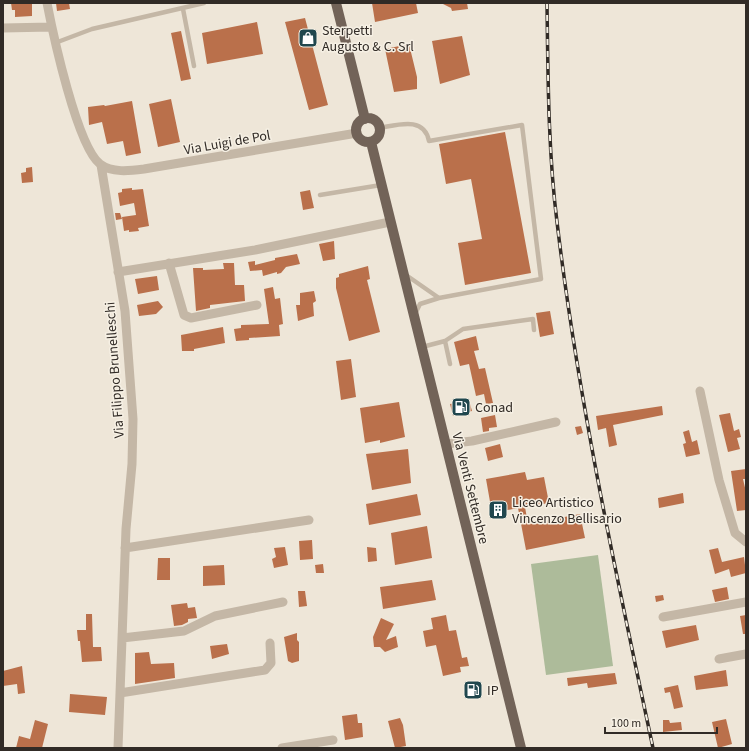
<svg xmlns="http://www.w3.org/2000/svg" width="749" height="751" font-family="'Source Sans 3',sans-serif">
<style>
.green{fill:#adbb9a}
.building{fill:#ba704b}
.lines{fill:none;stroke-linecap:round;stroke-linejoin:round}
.lane{stroke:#c4b7a6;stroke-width:4.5}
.street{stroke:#c4b7a6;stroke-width:9}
.primary{stroke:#726358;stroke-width:10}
.rail-casing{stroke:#312b26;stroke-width:3.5}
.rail{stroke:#f6f0e4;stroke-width:2;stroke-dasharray:6;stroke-linecap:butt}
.labels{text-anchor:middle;stroke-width:3;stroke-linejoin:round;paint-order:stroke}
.poi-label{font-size:14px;fill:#312b26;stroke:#f6f0e4;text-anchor:start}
.street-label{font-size:14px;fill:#312b26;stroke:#f6f0e4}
</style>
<rect width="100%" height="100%" fill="#eee6d8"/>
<path class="green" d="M598,555l15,111 -67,9 -15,-111z"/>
<path class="building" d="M11,3h21v13l-17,1v-7h-3z
M56,3h13l1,6 -13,2z
M372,3h44l2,10 -43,9z
M441,3h26l1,6 -16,2 -1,-3z
M305,18l23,87 -19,5 -24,-88z
M257,22l6,32 -56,10 -5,-31z
M181,31l10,48 -10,2 -10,-48z
M462,36l8,39 -30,9 -8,-43z
M409,44l8,33v12l-23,3 -9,-43z
M171,99l9,43 -22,5 -9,-43z
M132,101l9,52 -15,3 -3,-15 -16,3 -5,-22 -13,3 -1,-18 16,-2 1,1z
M505,132l26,141 -66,12 -7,-42 24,-4 -11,-60 -25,5 -7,-40z
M32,167l1,15 -11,1 -1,-10 5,-1v-4z
M132,188v2l11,-1 6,37 -11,2 1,3 -10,1v-2l-5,1 -2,-14 14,-2 -2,-12 -14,3 -2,-13 4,-1v-3z
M310,190l4,18 -11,2 -3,-18z
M115,213h5l2,6 -6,1z
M334,241l1,18 -12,2 -4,-17z
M297,254l3,10 -14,3 -5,6 -4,1v-2l-14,4 -1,-6 -12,1 -2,-9 7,-1v4l20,-5v-2z
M223,263h11l1,22h9l1,16 -35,4v3l-14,3 -3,-43h10v2l21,-1z
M368,266l2,13 -3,1 13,52 -31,9 -13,-53v-10l3,-1v-3z
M157,276l2,14 -21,4 -3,-15z
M273,287l2,12 5,-1 3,26 -4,1 1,11 -31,2v2l-13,1 -2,-12 7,-1v-3l28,-1 -5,-35z
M314,291l2,10 -3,2 1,13 -16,5 -2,-16h4v-12z
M158,301l5,6 -7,7 -17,2 -2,-11z
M550,311l4,23 -14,3 -4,-24z
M223,327l2,16 -31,6v2h-12l-1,-16z
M476,336l3,14 -5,1 5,18 6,-1 8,35 -7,1 -2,-10 -8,2 -7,-32 -9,2 -6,-24z
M351,359l5,38 -15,3 -5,-39z
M469,400l3,11 -19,5 -3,-12z
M399,402l6,35 -25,6v-3l-15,3 -5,-35z
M662,406l1,9 -50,10 4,20 -8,2 -3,-19 -8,2 -2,-14z
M730,413l4,18 5,-2 2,8 -4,1 3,11 -12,3 -9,-37z
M495,415l2,12 -8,1v3l-6,1 -2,-14z
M581,426l2,7 -6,2 -2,-8z
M689,430l3,12 5,-2 3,14 -14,3 -3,-13 3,-1 -3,-11z
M500,444l3,13 -15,4 -3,-13z
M408,449l3,34 -39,7 -6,-36z
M746,469v10h-3l3,13v18l-9,1 -6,-40z
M525,472l2,8 17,-3 5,26 -24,4 3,17 52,-10 5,24 -59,12 -8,-42 -26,5 -6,-34z
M683,493l1,10 -25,5 -1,-10z
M417,494l4,21 -52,10 -3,-21z
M427,526l5,32 -37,7 -4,-32z
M312,540l1,19 -13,1 -1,-19z
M285,547l3,18 -14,3 -2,-9 4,-2 -2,-9z
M367,547l9,1 1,13 -9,1z
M718,548l4,14 22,-5 2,16 -15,4 -2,-8 -14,5 -6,-24z
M158,558h12v22h-13z
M323,564l1,9h-8l-1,-8z
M224,565l1,20 -22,1v-20z
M432,580l4,20 -53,9 -3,-22z
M727,587l2,12 -14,3 -3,-12z
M298,591h7l2,15 -8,1z
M663,595l1,5 -8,2 -1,-6z
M187,603l1,5 7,-1 2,11 -9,1v3l-6,3 -8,1 -3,-21z
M86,614h6l1,33h8l1,14 -20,1 -2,-21h-2l-1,-11h9z
M446,615l3,16 7,-1 6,28 5,-1 2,9 -9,1 1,5 -18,4 -7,-31 -10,2 -3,-16 10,-2 -2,-11z
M746,615v19h-3l-3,-18z
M381,618l13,6 -8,16 10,-4 2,11 -13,5 -5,-5h-6l-1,-10z
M696,625l3,15 -33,8 -4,-17z
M297,633v7l2,2v19l-7,2 -4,-2 -4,-24z
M227,644l2,10 -17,5 -2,-13z
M149,652l2,12 23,-1 1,15 -40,6v-31z
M22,666l3,27 -7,1 -1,-10 -14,2v-15z
M726,670l2,16 -32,4 -2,-14z
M615,673l2,11 -29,4 -1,-5 -19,3 -1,-8z
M678,685l5,22 -9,2 -4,-17 -5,1 -1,-5z
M70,694l37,3 -2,18 -36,-3z
M357,714l1,9h4l1,14 -18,3 -3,-24z
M400,718l3,7 3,21 -11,2 -7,-27z
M726,719l6,25 -14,4 -6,-26z
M35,720l13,4 -6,24h-26l3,-12 11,3z
M663,720h6l1,3 11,-1 1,8 -19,2z"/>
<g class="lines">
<path class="lane" d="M183,9l11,57
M55,43l37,-14 112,-26
M379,128c19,-3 45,-12 50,13l93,-16 19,154 -102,19 -19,6 -5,10
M320,195l61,-10
M406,275l33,23
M445,341l18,-12 70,-10 1,11
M422,347l23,-6 5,23"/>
<path class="street" d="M47,3c6,31 30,143 53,161 12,9 29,7 44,5l213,-36
M3,28l48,-1
M101,165l24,146 8,108 -1,45 -6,65 -8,219
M169,263l15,52 7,3 66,-13
M118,272l137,-22 135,-28
M700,391l19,89 16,53 11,9
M446,444l26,-3 84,-19
M125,548l184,-28
M663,617l83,-15
M122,638l62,-7 31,-15 68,-14
M719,659l27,-5
M120,693l145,-23 6,-7 -1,-20
M282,748l51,-8"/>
<path class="primary" d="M336,3l29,116
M356 130a12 12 0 1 1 24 0a12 12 0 1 1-24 0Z
M371,142l150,606"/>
<g class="rail-casing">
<path id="rail" d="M547,3c1,73 1,147 10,219 21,177 59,352 96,526"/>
</g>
<use href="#rail" class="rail"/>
</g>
<defs>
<g id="shop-square" transform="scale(1)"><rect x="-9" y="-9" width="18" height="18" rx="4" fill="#20474e" stroke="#f6f0e4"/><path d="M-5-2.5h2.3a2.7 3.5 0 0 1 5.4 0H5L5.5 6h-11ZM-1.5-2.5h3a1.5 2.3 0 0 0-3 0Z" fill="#fff"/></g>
<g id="fuel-square" transform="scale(1)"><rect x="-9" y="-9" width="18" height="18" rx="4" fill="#20474e" stroke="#f6f0e4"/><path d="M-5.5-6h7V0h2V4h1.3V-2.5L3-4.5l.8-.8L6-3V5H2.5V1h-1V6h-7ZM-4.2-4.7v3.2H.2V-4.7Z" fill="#fff"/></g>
<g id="building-square" transform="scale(1)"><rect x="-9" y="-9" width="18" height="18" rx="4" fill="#20474e" stroke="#f6f0e4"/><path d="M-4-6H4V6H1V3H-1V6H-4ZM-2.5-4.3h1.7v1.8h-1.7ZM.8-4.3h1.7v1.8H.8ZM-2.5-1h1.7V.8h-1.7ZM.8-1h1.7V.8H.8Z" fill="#fff"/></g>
</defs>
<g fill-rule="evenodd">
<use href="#shop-square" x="308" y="38"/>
<use href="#fuel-square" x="461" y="407"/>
<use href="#building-square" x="498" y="510"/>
<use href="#fuel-square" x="473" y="690"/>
</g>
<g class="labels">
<g class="poi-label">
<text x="322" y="35">Sterpetti<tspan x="322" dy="16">Augusto &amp; C. Srl</tspan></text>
<text x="475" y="412">Conad</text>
<text x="512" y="507">Liceo Artistico<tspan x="512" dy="16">Vincenzo Bellisario</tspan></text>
<text x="487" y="695">IP</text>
</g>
<g class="street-label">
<text transform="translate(227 142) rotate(-10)" y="5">Via Luigi de Pol</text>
<text transform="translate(114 370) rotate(-94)" y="5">Via Filippo Brunelleschi</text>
<text transform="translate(471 488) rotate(76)" y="5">Via Venti Settembre</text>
</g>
</g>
<rect width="749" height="751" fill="none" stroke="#312b26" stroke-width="8"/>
<path d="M605 727v6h112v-6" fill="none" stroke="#312b26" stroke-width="2"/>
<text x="611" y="727" font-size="12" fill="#312b26" stroke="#f6f0e4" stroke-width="3" paint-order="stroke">100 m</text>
</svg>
